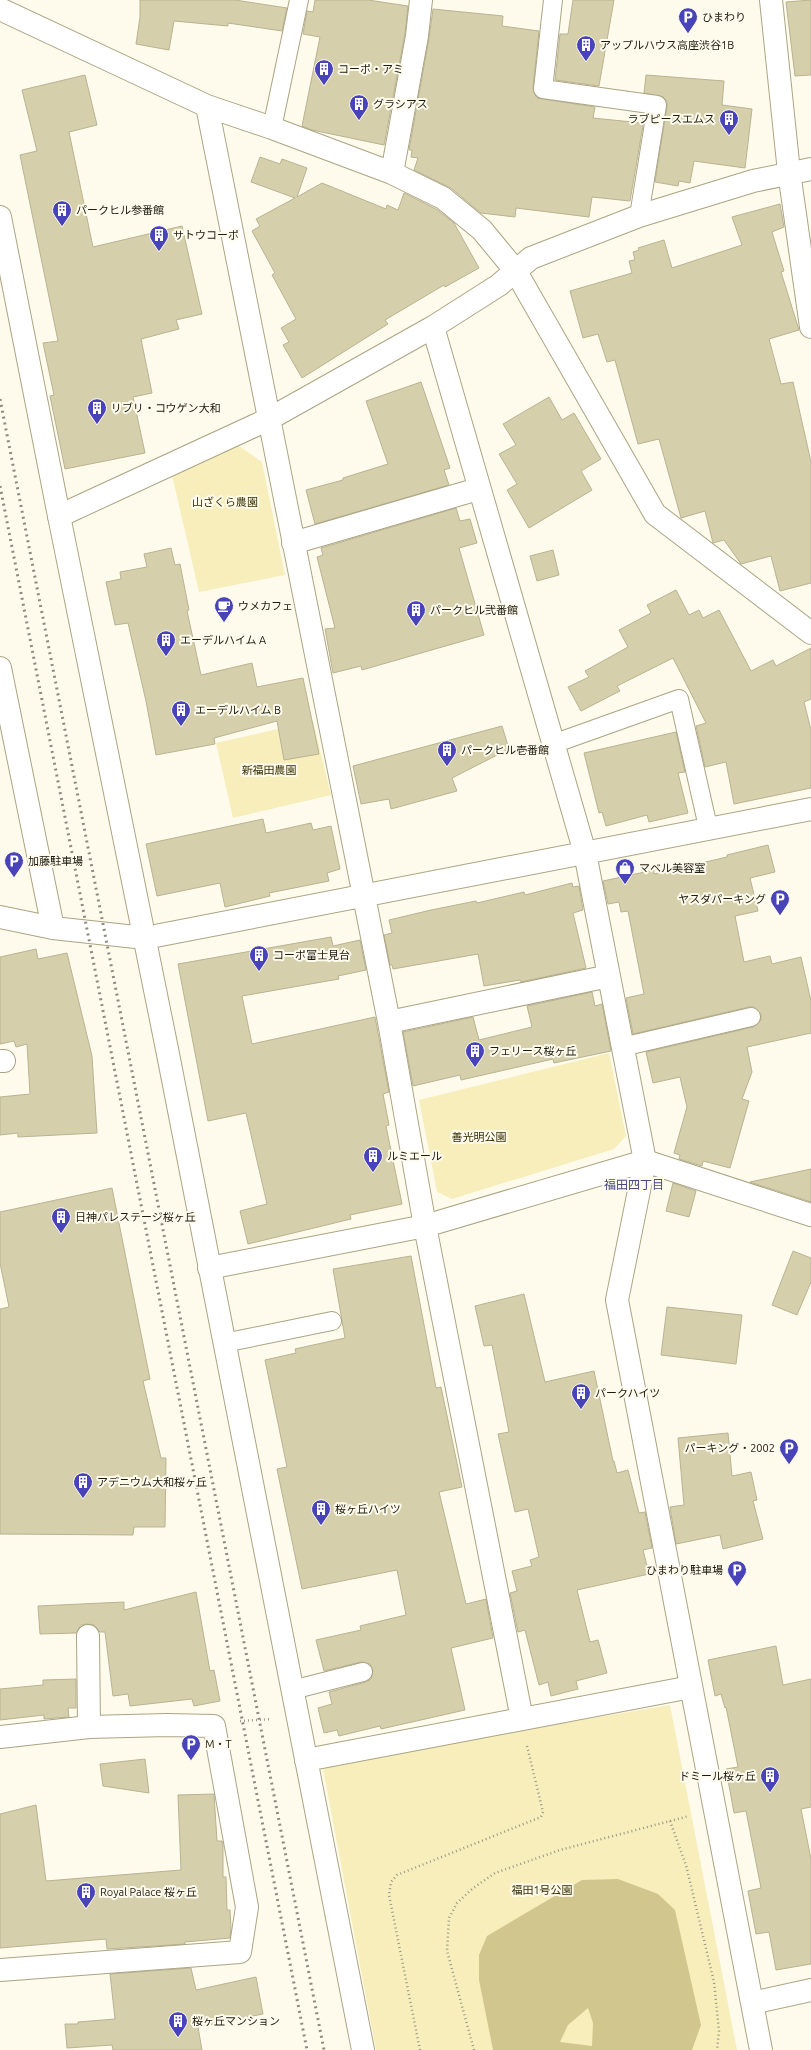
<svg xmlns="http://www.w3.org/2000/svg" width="811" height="2050" font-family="Ubuntu,'Noto Sans JP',sans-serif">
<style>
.green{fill:#f7eebb}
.water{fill:#d1c78e;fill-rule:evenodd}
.building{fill:#d5cfac;stroke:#b9b391}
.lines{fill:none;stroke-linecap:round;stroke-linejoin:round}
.lane-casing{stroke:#aba483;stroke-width:20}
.street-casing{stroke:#aba483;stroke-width:24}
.secondary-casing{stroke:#aba483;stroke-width:24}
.path{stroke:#999789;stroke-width:2.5;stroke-dasharray:1 3;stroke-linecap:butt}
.lane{stroke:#fff;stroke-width:18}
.street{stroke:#fff;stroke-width:22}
.secondary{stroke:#fff;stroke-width:22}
.rail{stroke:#8e8c7e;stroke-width:3;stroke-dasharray:2 4;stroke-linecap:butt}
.labels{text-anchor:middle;stroke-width:4;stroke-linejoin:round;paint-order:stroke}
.poi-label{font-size:11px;fill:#1c1a0d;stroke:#fefbed;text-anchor:start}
.park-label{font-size:11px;fill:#362e00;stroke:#fefbed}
.neighbourhood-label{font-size:12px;fill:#474b89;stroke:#fefbed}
</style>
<rect width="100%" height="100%" fill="#fefbed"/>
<path class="green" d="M239,446l23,16 23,113 -86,17 -27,-117z
M313,721l18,74 -98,23 -17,-75z
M609,1053l17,83 -12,13 -162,50 -15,-7 -18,-92z
M670,1705l67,345h-361l-54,-286z"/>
<path class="water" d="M618,1879l40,15 17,16 26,115 -9,25h-199l-14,-70v-25l8,-19 95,-56zM588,2008l5,15 -1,23 -32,-4 8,-17z"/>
<path class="building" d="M140,0h95l52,8 -5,23 -54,-8v3l-54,-5 -5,29 -33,-6 4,-27z
M315,0h53l40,6 -3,28 -21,111 -72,-15 -10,-4 18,-89 -17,-3 4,-23 6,1z
M573,0h41l-15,86 -44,-6 5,-46h8z
M811,0v75l-16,1 -9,-74z
M433,9l70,7 -1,10 37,5 -6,57 1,5 3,5 58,9 -2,11 49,5 1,-9h2l-15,87 -38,-4 -3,20 -73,-9 -1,9 -34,-4 -30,-25 -37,-18 4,-12 -7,-1 1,-7h-3l20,-112z
M85,75l12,50 -28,7 24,115 89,-21 20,88 -26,6 3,9 -38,10 11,54 -19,4 12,56 -80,16 -15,-73 4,-1 -11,-52 15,-2 -38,-186 17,-4 -15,-61z
M646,75l78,6 -2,24 30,4 -7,59 -51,-7 -4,22 -11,-2 -1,5 -23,-4 12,-76v-5l-4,-4 -19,-4z
M260,157l20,7 2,-5 25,9 -10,29 25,-14 64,26 1,-4 11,5 6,-17 32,16 18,14 25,45 -34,19 -1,-2 -59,35 3,4 -86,54 -19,-33 6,-3 -8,-14 15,-9 -24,-44 3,-2 -23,-42 8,-5 -4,-7 39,-21 -44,-16z
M780,204l4,23 -12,5 12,39 -3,1 18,58 -30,9 12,45 12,-2 18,80v121l-31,8 -9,-35 -30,8 -17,-24 -11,3 -8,-32 -24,7 -22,-79 -21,5 -23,-84 -8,2 -9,-28 -15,4 -13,-47 62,-18 -3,-12 6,-1 -2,-8 6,-2 -1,-2 26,-8 8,28 70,-23 -10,-28z
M421,382l29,86 -6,2 5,15 -134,39 -9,-34 37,-10v-2l45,-14 -22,-63z
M549,397l13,23 12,-7 27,46 -20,12 11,19 -63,38 -22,-38 10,-6 -18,-30 17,-9 -13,-21z
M456,508l4,13 10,-2 7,24 -18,5 25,87 -122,35 -1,-4 -28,7 -8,-44 10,-1 -18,-71 6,-2 -2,-7z
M171,548l4,17 5,-1 9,46 -2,1 14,64 51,-12 5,24 46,-9 16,76 -35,6 -7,-39 -63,17 1,6 -59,11 -10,-54 -18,-78 -13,2 -9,-43 15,-3 -1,-7 27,-5 -3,-13z
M553,550l6,25 -22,6 -7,-25z
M676,590l13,25 10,-5 4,8 16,-8 32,61 22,-11 3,6 35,-18v51l-7,3 7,28v58l-77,16 -8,-42 -21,5 -9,-41 10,-3 -33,-65 -56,28 3,5 -39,20 -13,-24 21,-10 -4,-6 43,-24 -9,-17 32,-17 -4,-8z
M502,726l7,23 -57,29 5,13 -66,18 -2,-10 -28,5 -8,-38z
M676,732l9,40 -7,1 10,40 -39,9 -2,-7 -41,11 -4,-14 -3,1 -15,-60z
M263,819l3,14 45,-10 2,7 18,-4 9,43 -13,4 2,8 -60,12 1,3 -45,11 -5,-24 -63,13 -11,-52z
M768,845l7,27 -25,6 8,33 -23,5 9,46 26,-6 2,8 29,-7 10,44v32l-64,14 5,25 -10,27 7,2 -19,67 -27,-7 -1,5 -23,-7 1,-4 -6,-2 13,-46 -7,-30 -27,6 -7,-31 107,-25 8,-7v-6l-7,-7h-5l-116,27 -7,-36 18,-4 -16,-83 -7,1 -2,-10 -11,2 -5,-23 51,-11v4l73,-17v-2z
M572,883l1,4 6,-1 4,24 -10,3 13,55 -65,14 -1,-2 -36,6 -6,-32 -85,15 -1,-4h-2l-6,-30 8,-2 -3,-13 42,-10 45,-9 1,2 47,-11 1,3z
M331,937l2,9 27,-6 6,30 -28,6 1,3 -97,17 10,48 123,-27 14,75 -6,2 6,31 -3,1 16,78 -52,11 1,4 -103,25 -8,-33 27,-7 -21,-91 -38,8 -30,-157z
M36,949l2,10 29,-6 25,103 5,77 -79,4v-4l-18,2v-38l30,-3 -3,-50 -11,3 -2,-6 -14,3v-87z
M592,992l3,14 7,-2 9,47 -57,12 -1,-4 -92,21 -1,-5 -47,11 -10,-54 70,-15 6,23 53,-13 -5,-21z
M811,1169v33l-61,-20z
M673,1183l23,8 -7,26 -23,-6z
M112,1188l38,191 -7,2 18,77h5l-1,69h-31l-1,8 -133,-1v-225l9,-2 -9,-44v-51z
M793,1251l18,7v24l-14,33 -25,-10z
M411,1256l25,132 5,-1 21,100 -23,5 27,112 20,-5 7,39 -42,10 14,62 -84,19 -1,-3 -41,10 -2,-6 -13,3 -6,-25 14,-4 -3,-12 37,-10 5,-3 2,-9 -3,-6 -9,-2 -37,9 -8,-31 45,-10 -1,-4 46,-11 -9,-45 -95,19 -25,-120 10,-2 -22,-107 31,-7 -1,-4 50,-11 -12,-69z
M524,1294l21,88 49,-11 19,90h1l3,12 11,-3 11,43 6,-1 7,36 -9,2 6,24 -72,16 13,52 8,-2 9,33 -31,8 2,8 -27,7 -3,-14 -9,3 -14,-55 -7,2 -8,-39 7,-2 -5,-20 20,-5 -2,-6 9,-3 -11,-48 -13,3 -17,-78 11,-2 -17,-87 -8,1 -9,-40z
M667,1307l75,8 -6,49 -75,-9z
M728,1433l4,43 19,-4 6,28 -4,1 10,38 -40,10 -3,-14 -44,9 -6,-37 14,-2 -6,-67z
M196,1592l14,79 4,-1 6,31 -26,5 -2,-7 -62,7 -2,-12 -15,2 -8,-64h-5l-6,-7 -7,-1 -6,1 -5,8 -36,1 -2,-28 86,-4v8z
M776,1646l7,39 28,-6v128l-10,2 10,50v105l-35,6 -7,-38 -13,2 -8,-43 13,-3 -15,-77 -12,2 -8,-44 12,-2 -12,-60 -1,1 -4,-14 -6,2 -7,-36z
M76,1679v29h-8l1,9 -25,2v-4l-44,5v-31l43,-4v-5z
M145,1759l4,34 -46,-7 -3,-22z
M214,1794l3,47h5l1,4v32h3l1,33h3l1,18 -1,10 -45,4v2l-78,5 -1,-10 -106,9v-134l36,-9 10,76 135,-11 -3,-75z
M191,1968l5,22 60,-13 7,37 -65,13 4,23h-89l-1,-5 -45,3 -2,-24h13v-2l37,-3 -5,-45z"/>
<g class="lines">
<g class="lane-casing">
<path id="lane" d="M553,0l-10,89 114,16 -18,111
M272,128l27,-128
M553,744l126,-45 29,128
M622,1047l129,-30
M224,1343l108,-22
M292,1690l71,-18"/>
</g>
<g class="street-casing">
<path id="street" d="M771,0l18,172 22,155
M0,9l207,97 65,22 120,45 51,25 39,32 33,40 140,244 156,119
M207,106l182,916 36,204 97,493
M392,173l25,-137 4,-36
M433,327l152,526 60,308 -28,139 144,750
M59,516l210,-97 164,-92 66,-42 32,-27 108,-42 114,-35 58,-12
M293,543l185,-54
M0,668l53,260
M0,917l53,11 92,10 666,-129
M389,1022l220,-46
M0,1061h4
M209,1268l216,-42 220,-65 166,54
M88,1636l1,91
M0,1737l89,-10 78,-2 47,1 33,181 -7,45 -240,18
M306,1760l385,-73
M752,2003l59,-13"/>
</g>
<g class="secondary-casing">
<path id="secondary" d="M0,217l59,299 108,533 196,1001"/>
</g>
<path class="path" d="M240,1721l31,-2
M670,1821l16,44 28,117 5,49 -2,19
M420,2050l-31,-155 2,-13 6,-7 144,-58 2,-5 -16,-66
M474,2050l-27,-99 2,-33 8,-15 15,-14 23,-16 65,-23 129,-34"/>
<use href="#lane" class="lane"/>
<use href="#street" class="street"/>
<use href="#secondary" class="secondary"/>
<path class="rail" d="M0,399l324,1651
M0,486l307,1564"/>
</g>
<defs>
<g id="parking-pin" transform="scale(1)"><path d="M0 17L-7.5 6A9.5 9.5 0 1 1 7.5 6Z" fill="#4843b9" stroke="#fefbed"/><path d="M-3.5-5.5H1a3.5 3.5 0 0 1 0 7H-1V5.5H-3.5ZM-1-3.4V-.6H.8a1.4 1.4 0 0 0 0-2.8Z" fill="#fff"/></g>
<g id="building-pin" transform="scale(1)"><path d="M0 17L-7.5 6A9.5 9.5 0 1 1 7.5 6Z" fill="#4843b9" stroke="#fefbed"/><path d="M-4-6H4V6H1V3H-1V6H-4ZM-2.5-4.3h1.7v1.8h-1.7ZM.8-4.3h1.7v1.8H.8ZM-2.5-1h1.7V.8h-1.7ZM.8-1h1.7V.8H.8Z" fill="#fff"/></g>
<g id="cafe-pin" transform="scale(1)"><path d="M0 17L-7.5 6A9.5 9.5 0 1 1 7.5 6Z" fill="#4843b9" stroke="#fefbed"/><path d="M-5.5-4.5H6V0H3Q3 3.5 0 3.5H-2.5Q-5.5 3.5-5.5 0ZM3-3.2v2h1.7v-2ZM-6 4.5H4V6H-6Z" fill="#fff"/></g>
<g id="shop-pin" transform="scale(1)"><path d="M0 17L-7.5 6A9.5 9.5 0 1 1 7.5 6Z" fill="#4843b9" stroke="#fefbed"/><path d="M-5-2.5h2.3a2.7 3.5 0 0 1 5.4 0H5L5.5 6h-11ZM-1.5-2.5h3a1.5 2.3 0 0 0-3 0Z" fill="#fff"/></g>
</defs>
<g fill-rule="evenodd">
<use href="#parking-pin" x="688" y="17"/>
<use href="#building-pin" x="586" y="45"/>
<use href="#building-pin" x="324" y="69"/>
<use href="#building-pin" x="359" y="104"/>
<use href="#building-pin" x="729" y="119"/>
<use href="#building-pin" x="62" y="210"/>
<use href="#building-pin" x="159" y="235"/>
<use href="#building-pin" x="97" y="408"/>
<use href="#cafe-pin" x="224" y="606"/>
<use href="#building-pin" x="416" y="610"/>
<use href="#building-pin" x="166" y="640"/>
<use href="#building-pin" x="181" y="710"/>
<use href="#building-pin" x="447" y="750"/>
<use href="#parking-pin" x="14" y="861"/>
<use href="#shop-pin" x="625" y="868"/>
<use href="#parking-pin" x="780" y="899"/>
<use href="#building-pin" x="259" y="955"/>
<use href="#building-pin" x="475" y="1051"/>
<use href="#building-pin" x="373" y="1156"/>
<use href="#building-pin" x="61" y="1217"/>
<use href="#building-pin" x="581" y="1393"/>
<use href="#parking-pin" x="789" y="1448"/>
<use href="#building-pin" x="83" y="1482"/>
<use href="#building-pin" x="321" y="1509"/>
<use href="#parking-pin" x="737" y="1570"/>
<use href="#parking-pin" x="191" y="1744"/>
<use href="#building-pin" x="770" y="1776"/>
<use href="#building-pin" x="86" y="1892"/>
<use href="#building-pin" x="178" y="2021"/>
</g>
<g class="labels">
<g class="poi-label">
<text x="702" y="21">ひまわり</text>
<text x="600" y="49">アップルハウス高座渋谷1B</text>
<text x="338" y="73">コーポ・アミ</text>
<text x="373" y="108">グラシアス</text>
<text x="715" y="123" text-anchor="end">ラブピースエムス</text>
<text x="76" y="214">パークヒル参番館</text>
<text x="173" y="239">サトウコーポ</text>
<text x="111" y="412">リブリ・コウゲン大和</text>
<text x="238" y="610">ウメカフェ</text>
<text x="430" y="614">パークヒル弐番館</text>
<text x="180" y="644">エーデルハイム A</text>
<text x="195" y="714">エーデルハイム B</text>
<text x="461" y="754">パークヒル壱番館</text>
<text x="28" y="865">加藤駐車場</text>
<text x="639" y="872">マベル美容室</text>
<text x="766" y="903" text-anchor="end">ヤスダパーキング</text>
<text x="273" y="959">コーポ富士見台</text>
<text x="489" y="1055">フェリース桜ヶ丘</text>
<text x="387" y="1160">ルミエール</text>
<text x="75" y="1221">日神パレステージ桜ヶ丘</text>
<text x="595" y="1397">パークハイツ</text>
<text x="775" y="1452" text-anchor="end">パーキング・2002</text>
<text x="97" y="1486">アデニウム大和桜ヶ丘</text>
<text x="335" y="1513">桜ヶ丘ハイツ</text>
<text x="723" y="1574" text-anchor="end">ひまわり駐車場</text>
<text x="205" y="1748">M・T</text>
<text x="756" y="1780" text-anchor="end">ドミール桜ヶ丘</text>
<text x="100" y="1896">Royal Palace 桜ヶ丘</text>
<text x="192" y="2025">桜ヶ丘マンション</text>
</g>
<g class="park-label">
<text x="225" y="506">山ざくら農園</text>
<text x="269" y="774">新福田農園</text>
<text x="479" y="1141">善光明公園</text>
<text x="542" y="1894">福田1号公園</text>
</g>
<g class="neighbourhood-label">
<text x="634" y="1189">福田四丁目</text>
</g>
</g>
</svg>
